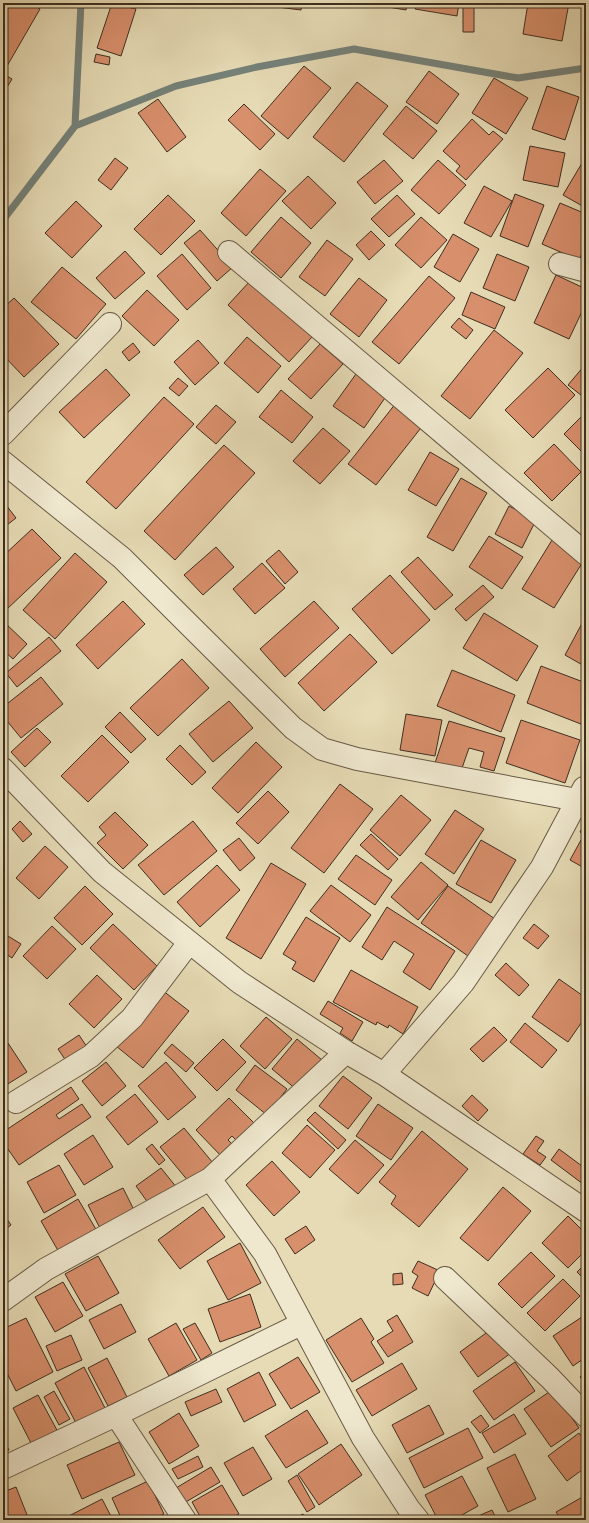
<svg xmlns="http://www.w3.org/2000/svg" width="589" height="1523" font-family="'Sorts Mill Goudy',serif">
<style>
.lines{fill:none;stroke-linecap:round;stroke-linejoin:round}
.stream{stroke:#75827a;stroke-width:7}
.building{fill:#d88f6c;stroke:#3f2f20}
.minor-casing{stroke:#695a45;stroke-width:24}
.minor{stroke:#efe8cf;stroke-width:22}
</style>
<rect width="100%" height="100%" fill="#e6dbb5"/>
<filter id="stains"><feTurbulence type="fractalNoise" baseFrequency=".005" numOctaves="4"/><feColorMatrix values="0 0 0 0 .2 0 0 0 0 .09 0 0 0 0 .02 0 0 0 .5 -.17"/></filter>
<radialGradient id="worn" r=".72"><stop offset=".6" stop-color="#630" stop-opacity="0"/><stop offset="1" stop-color="#630" stop-opacity=".3"/></radialGradient>
<g class="lines">
<path class="stream" d="M75,126l101,-40 81,-19 97,-18 164,29 68,-10
M3,220l72,-94 6,-123"/>
</g>
<path class="building" d="M3,3h27l10,6 -37,64z
M112,3l24,6 -15,47 -24,-8z
M245,3h57l-1,7z
M326,3h34l-1,4 -34,-2z
M364,3h43l-1,7z
M416,3h43l-2,13 -42,-7z
M528,3h41l-7,38 -39,-7z
M579,3h7v6l-9,-3z
M463,5h11v27h-11z
M96,54l14,3 -1,8 -15,-3z
M304,66l27,22 -43,51 -27,-23z
M429,71l30,23 -22,30 -31,-22z
M3,74l9,5 -9,15z
M494,78l34,20 -22,36 -34,-21z
M357,82l31,24 -44,56 -31,-25z
M547,86l32,11 -14,43 -33,-11z
M158,99l28,38 -19,15 -29,-39z
M244,104l31,30 -15,16 -32,-30z
M406,106l31,25 -24,28 -30,-25z
M472,119l17,16 4,-4 10,8 -37,41 -10,-9 4,-5 -17,-15z
M530,146l35,7 -7,34 -35,-7z
M115,158l13,10 -17,22 -13,-10z
M585,158l1,1v49l-23,-13z
M384,160l19,21 -28,23 -18,-22z
M438,160l28,25 -27,29 -28,-24z
M260,169l26,22 -40,45 -25,-23z
M308,176l28,27 -25,26 -29,-28z
M484,186l28,15 -21,36 -27,-14z
M515,194l29,11 -16,42 -28,-11z
M168,195l27,26 -34,34 -27,-26z
M397,195l18,19 -26,23 -18,-18z
M76,201l26,25 -30,32 -27,-25z
M560,203l26,11v30l-7,16 -37,-16z
M281,217l30,26 -30,35 -30,-26z
M421,217l26,23 -26,28 -26,-23z
M200,230l33,37 -16,14 -33,-38z
M371,231l14,14 -16,15 -13,-15z
M453,234l26,15 -19,33 -26,-15z
M327,240l26,19 -28,37 -26,-19z
M125,251l20,22 -30,26 -19,-21z
M182,254l29,34 -24,22 -30,-34z
M497,254l32,13 -14,34 -32,-13z
M62,267l44,37 -30,35 -45,-37z
M556,275l30,14v14l-17,36 -35,-16z
M429,276l26,22 -56,66 -27,-22z
M359,278l28,22 -28,37 -29,-23z
M251,280l62,56 -24,26 -61,-57z
M147,290l32,30 -25,26 -32,-30z
M471,292l34,15 -10,22 -33,-14z
M14,298l45,46 -35,33 -21,-22v-47z
M459,318l14,12 -7,9 -15,-12z
M494,330l29,23 -53,66 -29,-23z
M247,337l34,29 -23,27 -34,-30z
M198,340l21,23 -24,22 -21,-23z
M133,343l7,9 -11,9 -7,-9z
M320,344l23,20 -32,35 -23,-20z
M584,366l2,2v31l-18,-14z
M548,368l27,27 -42,43 -28,-28z
M106,369l24,26 -46,43 -25,-26z
M356,374l31,21 -23,33 -31,-22z
M178,378l10,8 -9,10 -10,-8z
M281,390l32,27 -21,26 -33,-26z
M164,397l30,27 -78,85 -30,-27z
M396,403l28,21 -48,61 -28,-21z
M216,405l20,17 -20,22 -20,-17z
M586,412v44l-22,-22z
M323,428l27,23 -30,33 -27,-23z
M554,444l27,28 -29,29 -28,-28z
M224,445l31,28 -80,87 -31,-29z
M430,452l29,17 -23,37 -28,-16z
M461,478l26,15 -34,58 -26,-14z
M3,501l13,17 -13,10z
M509,506l27,14 -14,28 -27,-14z
M32,529l29,29 -55,52 -3,-2v-52z
M489,536l34,21 -21,32 -33,-22z
M552,540l32,20 -30,48 -32,-19z
M216,547l18,20 -31,28 -19,-20z
M279,550l19,22 -13,12 -19,-23z
M75,553l32,29 -52,57 -32,-29z
M418,557l35,38 -18,15 -34,-38z
M262,563l23,25 -30,26 -22,-25z
M390,575l40,45 -38,34 -40,-45z
M483,585l11,12 -28,24 -11,-12z
M123,601l22,23 -47,45 -22,-24z
M314,601l25,27 -54,49 -25,-28z
M484,613l54,33 -21,35 -54,-33z
M586,616v51l-21,-12z
M3,621l24,23 -14,15 -10,-9z
M350,634l27,28 -53,49 -26,-28z
M49,637l12,14 -44,36 -11,-14z
M182,659l27,29 -51,48 -28,-28z
M541,666l45,17v43l-59,-23z
M452,670l63,25 -14,37 -64,-26z
M41,677l22,27 -42,34 -18,-22v-9z
M229,701l24,27 -40,34 -24,-28z
M120,712l26,27 -15,14 -26,-26z
M406,714l36,6 -7,36 -35,-6z
M521,720l59,20 -15,43 -59,-20z
M449,721l56,17 -11,33 -14,-4 4,-15 -15,-4 -8,23 -26,-8z
M37,728l14,14 -26,25 -14,-15z
M102,735l27,27 -41,40 -27,-26z
M256,742l26,25 -44,46 -26,-25z
M180,745l26,27 -14,13 -26,-26z
M340,784l33,25 -49,64 -33,-25z
M268,791l21,21 -31,32 -22,-21z
M401,795l30,25 -31,36 -30,-26z
M455,810l29,19 -30,45 -29,-20z
M115,812l33,33 -25,24 -26,-26 9,-8 -7,-8z
M20,821l12,13 -9,8 -11,-13z
M193,821l24,30 -53,44 -26,-30z
M586,821v15l-6,-4z
M3,822l5,4 -5,5z
M371,834l27,25 -10,11 -28,-25z
M239,838l16,20 -15,13 -17,-21z
M481,840l35,20 -25,43 -35,-19z
M581,840l5,3v26l-16,-9z
M45,846l23,21 -29,32 -23,-21z
M356,855l36,25 -17,25 -37,-26z
M421,862l27,23 -30,35 -27,-23z
M271,863l35,21 -45,75 -35,-21z
M217,865l23,25 -40,37 -23,-25z
M331,885l40,30 -21,27 -40,-31z
M85,886l28,28 -31,31 -28,-27z
M448,886l47,33 -27,37 -47,-33z
M387,907l68,44 -25,39 -27,-18 11,-18 -20,-13 -12,19 -20,-13z
M306,917l34,21 -26,44 -22,-13 4,-7 -13,-8z
M113,924l44,42 -23,24 -44,-42z
M534,924l15,12 -11,13 -15,-11z
M52,926l24,23 -29,30 -24,-23z
M3,933l18,11 -9,14 -9,-6z
M586,961v12l-5,-4z
M506,963l23,22 -10,11 -24,-21z
M351,970l67,37 -15,27 -14,-9 -1,3 -11,-6 -1,3 -43,-23z
M97,975l25,24 -28,29 -25,-24z
M559,979l27,19v18l-18,26 -36,-25z
M162,990l27,21 -46,57 -27,-22z
M328,1001l35,21 -11,19 -12,-8 3,-5 -23,-14z
M266,1017l26,22 -27,30 -25,-23z
M525,1023l32,27 -15,18 -32,-26z
M494,1027l13,13 -24,22 -13,-13z
M79,1035l8,12 -21,14 -8,-12z
M223,1039l23,23 -29,29 -23,-23z
M297,1039l25,21 -25,30 -25,-21z
M8,1043l19,29 -24,15v-41z
M172,1044l22,19 -8,9 -22,-19z
M106,1062l20,24 -24,20 -20,-25z
M166,1062l30,35 -28,23 -30,-34z
M255,1065l32,24 -20,26 -31,-25z
M343,1076l29,22 -24,31 -29,-23z
M71,1087l8,12 -23,16 3,4 23,-15 9,13 -72,48 -16,-23v-10z
M135,1094l23,28 -30,23 -22,-28z
M472,1095l16,15 -10,11 -16,-15z
M229,1098l25,25 -18,17 -4,-4 -4,4 9,9 -12,11 -29,-30z
M378,1104l35,24 -22,32 -35,-24z
M3,1108l4,7 -4,2z
M315,1112l31,28 -8,9 -31,-29z
M307,1125l28,25 -25,28 -28,-25z
M184,1128l29,35 -24,19 -29,-35z
M422,1131l46,38 -49,58 -28,-23 5,-8 -17,-14z
M93,1135l20,32 -29,18 -20,-31z
M536,1136l8,5 -7,10 9,6 -6,8 -17,-11z
M355,1140l29,25 -26,29 -29,-25z
M152,1144l13,16 -6,5 -13,-16z
M559,1149l27,20v10l-3,5 -32,-24z
M272,1161l28,31 -26,24 -28,-31z
M59,1165l17,30 -32,18 -17,-31z
M161,1168l16,20 -26,19 -15,-21z
M503,1187l28,24 -43,50 -28,-23z
M123,1188l13,26 -34,18 -14,-27z
M78,1199l19,32 -37,23 -19,-33z
M203,1207l22,30 -45,32 -22,-29z
M3,1213l8,12 -8,6z
M568,1216l18,18v16l-18,18 -26,-25z
M306,1226l9,14 -20,14 -10,-15z
M240,1243l21,40 -33,17 -21,-39z
M531,1252l24,24 -33,32 -24,-24z
M98,1256l21,37 -33,18 -21,-37z
M418,1261l22,10 -12,25 -16,-8 6,-12 -6,-4z
M586,1263v18l-9,-9z
M402,1273l1,11 -10,1v-11z
M563,1279l17,17 -35,35 -18,-18z
M63,1282l20,34 -28,16 -20,-35z
M250,1294l11,33 -41,15 -12,-33z
M121,1304l15,28 -32,17 -15,-29z
M397,1315l16,27 -25,15 -11,-16 16,-10 -6,-10z
M585,1315l1,42 -13,9 -20,-30z
M26,1318l27,54 -37,19 -13,-26v-36z
M361,1318l13,21 -3,3 13,21 -32,19 -26,-42z
M176,1323l21,37 -28,16 -21,-37z
M195,1323l17,30 -11,7 -18,-31z
M493,1328l18,25 -33,24 -18,-25z
M71,1335l11,25 -25,11 -11,-25z
M298,1357l22,35 -29,17 -22,-35z
M107,1358l20,39 -19,9 -20,-38z
M515,1362l20,29 -41,29 -21,-29z
M402,1363l15,26 -45,27 -16,-26z
M84,1367l21,41 -29,15 -21,-40z
M586,1371v13l-6,-7z
M259,1372l17,33 -32,17 -17,-33z
M216,1389l6,13 -31,14 -6,-14z
M552,1390l27,38 -28,19 -27,-38z
M54,1391l16,28 -11,6 -15,-28z
M38,1395l20,37 -26,13 -19,-37z
M429,1405l15,29 -37,19 -15,-28z
M307,1410l21,33 -42,25 -21,-32z
M179,1413l20,33 -30,18 -20,-32z
M514,1414l12,20 -32,19 -12,-20z
M481,1415l8,11 -9,7 -9,-11z
M468,1428l15,30 -59,30 -15,-30z
M579,1433l7,9v25l-19,14 -19,-25z
M3,1439l6,11 -6,3z
M119,1442l16,33 -53,24 -15,-34z
M341,1444l21,31 -43,30 -21,-31z
M253,1447l19,32 -29,17 -19,-33z
M515,1454l21,45 -28,13 -21,-44z
M198,1456l5,11 -25,12 -6,-10z
M211,1467l9,15 -36,21 -8,-15z
M297,1475l18,32 -8,5 -19,-31z
M462,1476l16,30 -25,14h-15l-13,-25z
M148,1481l16,33 -13,6h-29l-10,-22z
M222,1485l17,29 -11,6h-26l-10,-18z
M16,1487l13,33h-26v-28z
M586,1495v25h-25l-5,-8z
M102,1499l11,21h-52z
M492,1510l5,10h-28z
M303,1514l3,6h-14z"/>
<g class="lines">
<g class="minor-casing">
<path id="minor" d="M229,252l357,302
M560,264l26,7
M3,434l107,-110
M3,462l119,96 171,170 29,21 35,10 220,41 9,-1
M3,769l99,103 137,110 107,70 38,22 202,137
M384,1074l79,-91 79,-116 42,-79
M16,1102l75,-46 41,-38 56,-74
M210,1179l55,75 98,184 46,71 9,11
M445,1278l105,100 36,38
M3,1300l43,-31 164,-90 136,-127
M116,1415l69,105
M3,1468l113,-53 185,-91"/>
</g>
<use href="#minor" class="minor"/>
</g>
<rect width="589" height="1523" fill="none" stroke="#e6dbb5" stroke-width="16"/>
<rect x="4" y="4" width="581" height="1515" fill="none" stroke="#3f2f20" stroke-width="2"/>
<rect x="8" y="8" width="573" height="1507" fill="none" stroke="#3f2f20"/>
<rect width="100%" height="100%" filter="url(#stains)"/>
<rect width="100%" height="100%" fill="url(#worn)"/>
</svg>
